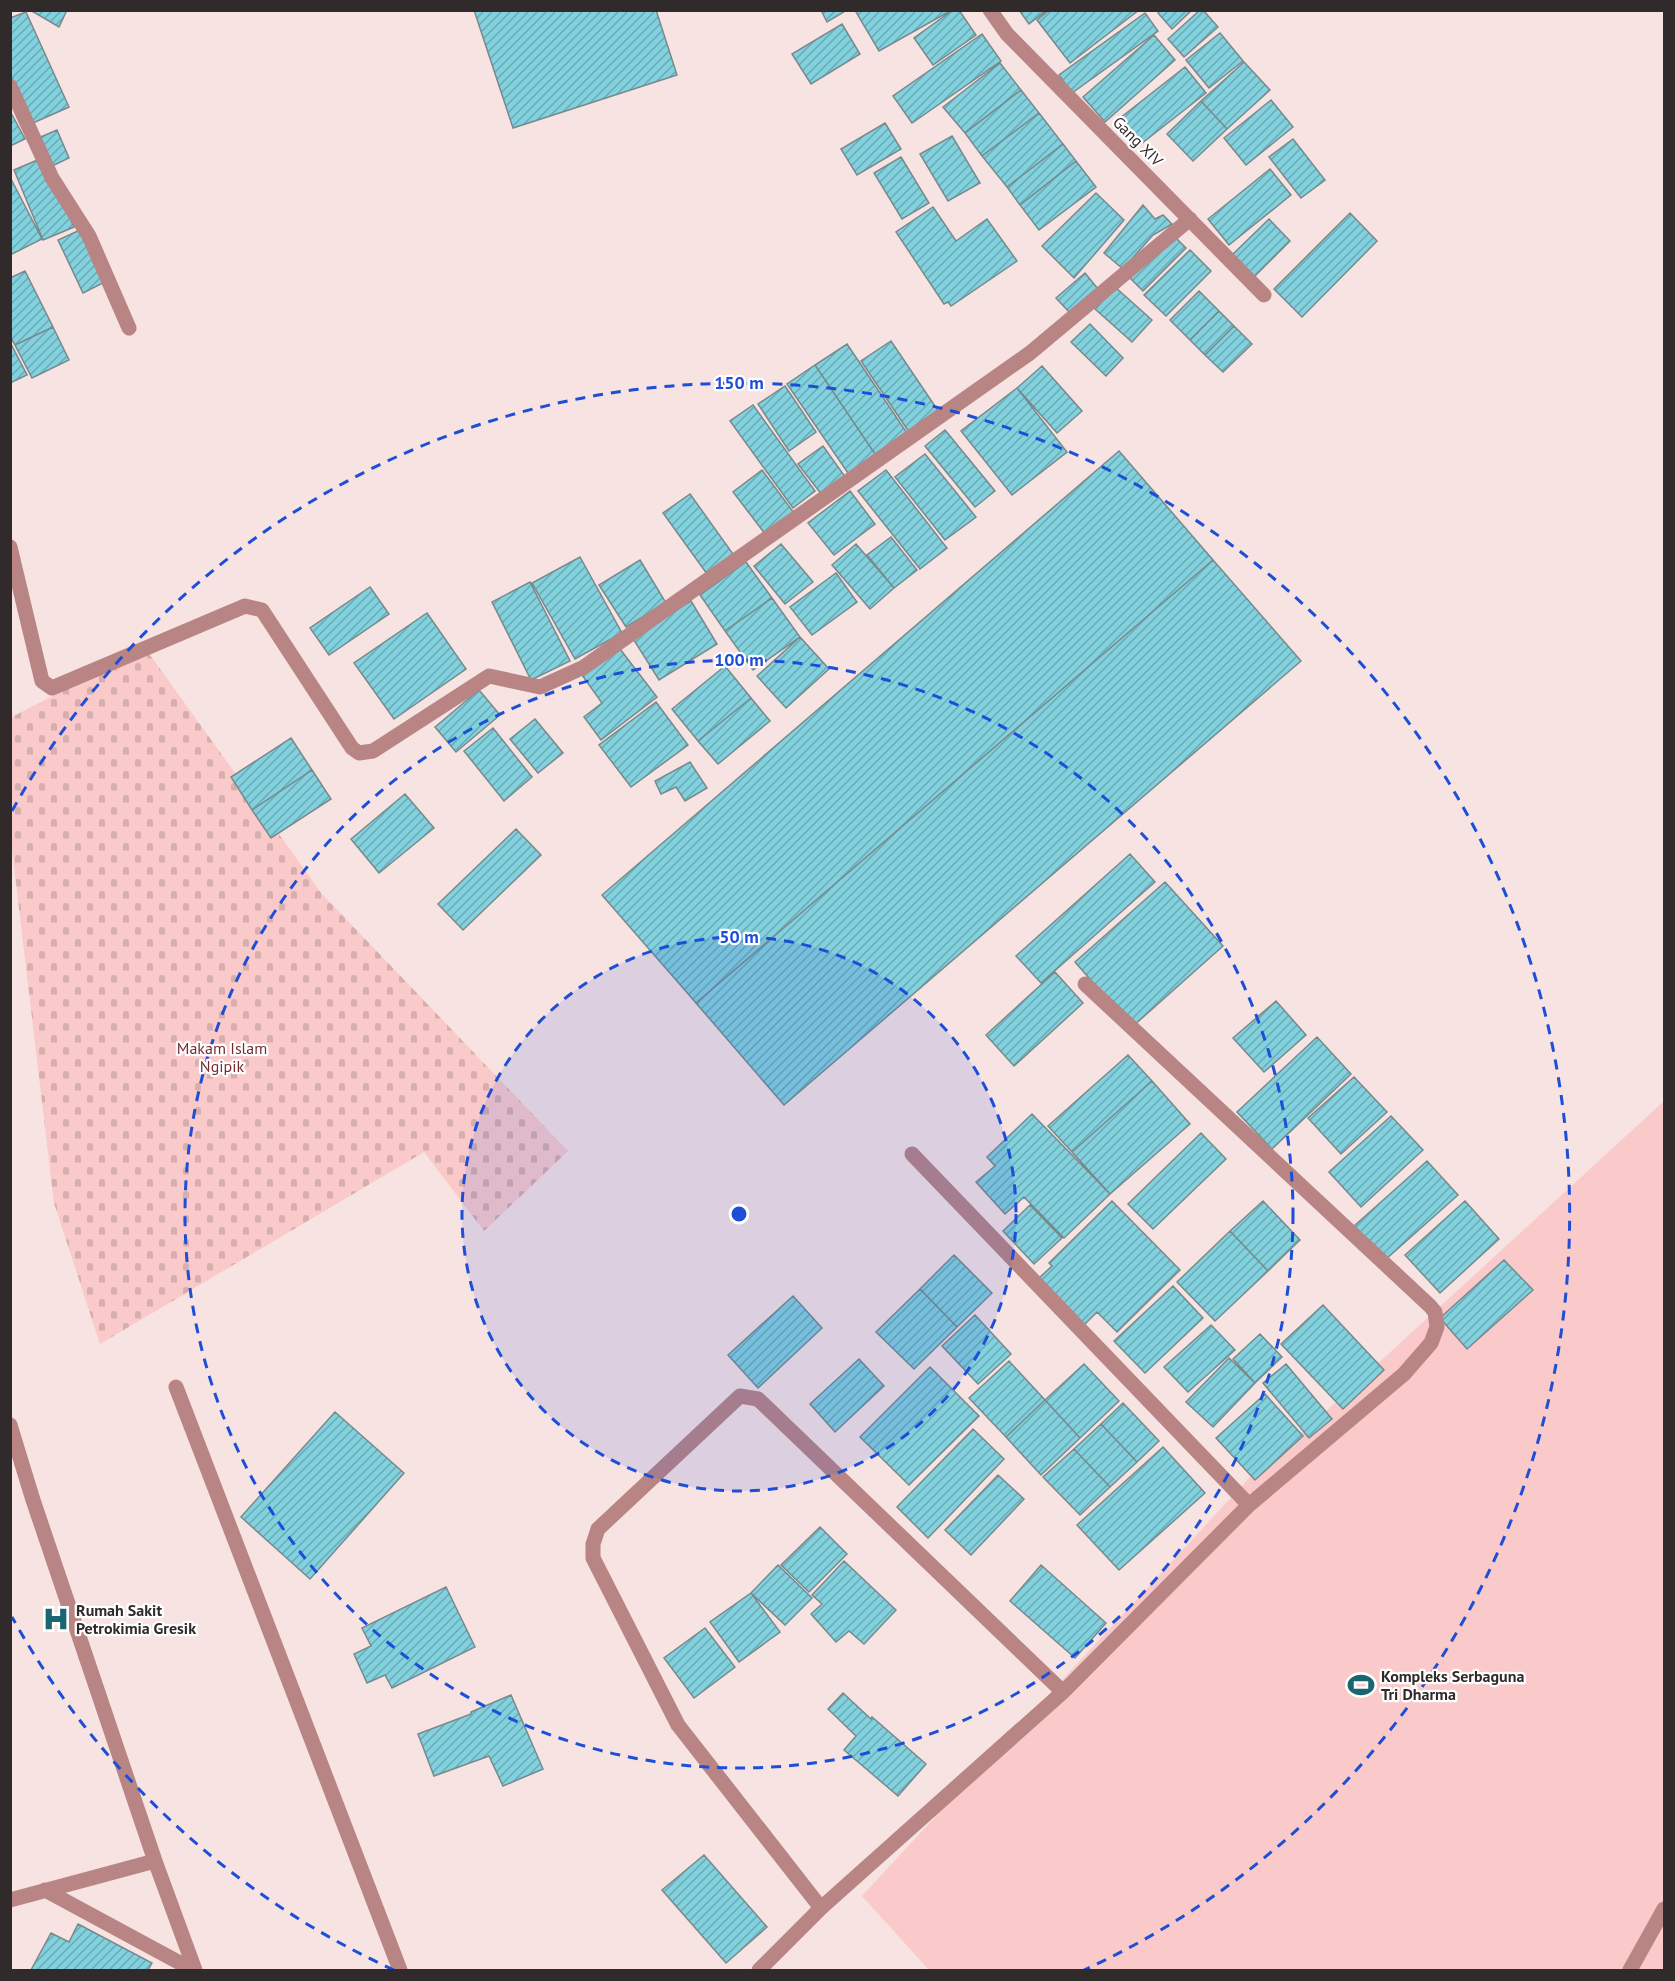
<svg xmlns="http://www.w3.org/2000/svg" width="1675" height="1981" font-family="'PT Sans',sans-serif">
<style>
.grass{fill:#f9cac9}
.cemetery{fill:url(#cemetery-stones)}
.building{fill:url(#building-hatch);stroke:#78898c;stroke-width:1.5}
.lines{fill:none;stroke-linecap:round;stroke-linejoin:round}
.service{stroke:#b88584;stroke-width:15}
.minor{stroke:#b88584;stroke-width:15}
.ring{fill:none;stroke:#1d4ed8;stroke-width:3;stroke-dasharray:10 8}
.labels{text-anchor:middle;stroke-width:4.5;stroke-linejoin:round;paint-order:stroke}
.street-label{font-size:16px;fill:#312a2a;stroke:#fff}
.park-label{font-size:16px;fill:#7a2b30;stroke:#fff}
.poi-label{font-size:16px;font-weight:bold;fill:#312a2a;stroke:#fff;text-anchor:start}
.centre{fill:#1d4ed8;stroke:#fff;stroke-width:3}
.ring-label{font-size:18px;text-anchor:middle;font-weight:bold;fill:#1d4ed8;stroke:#fff;stroke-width:4.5;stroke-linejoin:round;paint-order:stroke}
</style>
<defs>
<pattern id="cemetery-stones" width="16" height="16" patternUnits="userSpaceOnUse" patternTransform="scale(1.5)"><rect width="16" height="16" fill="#f9cac9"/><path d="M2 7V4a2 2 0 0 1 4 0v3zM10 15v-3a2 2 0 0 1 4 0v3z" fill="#d6aead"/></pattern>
<pattern id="building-hatch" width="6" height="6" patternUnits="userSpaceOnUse" patternTransform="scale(1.5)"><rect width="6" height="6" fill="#82d1de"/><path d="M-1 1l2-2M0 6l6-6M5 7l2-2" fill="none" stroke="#6baab4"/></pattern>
</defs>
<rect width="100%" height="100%" fill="#f6e3e2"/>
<path class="grass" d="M1664,1101v869h-735l-67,-74 390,-421 72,-62z"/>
<path class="cemetery" d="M145,648l177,246 246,257 -84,80 -60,-79 -324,192 -46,-141 -43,-362 -1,-123z"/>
<path class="building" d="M30,10h37l-8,17z
M474,10h182l21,65 -164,53z
M821,10h26l-20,12z
M859,10h93l-73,41 -23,-39z
M953,10h6l17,25 -43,30 -19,-27z
M1019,10h28l-18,14z
M1049,10h90l-69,53 -33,-43z
M1161,10h31l-20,19 -14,-16z
M1200,10h3l15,17 -34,30 -16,-18z
M26,12l43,95 -36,16 -23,-49v-56z
M1145,13l13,18 -86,62 -13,-18z
M842,24l18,30 -49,30 -19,-30z
M1220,33l23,28 -34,27 -23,-28z
M982,34l19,27 -89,62 -19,-27z
M1154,35l21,25 -70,62 -22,-25z
M1244,62l26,28 -43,39 -26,-28z
M1000,63l21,27 -56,43 -22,-26z
M1185,67l21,26 -65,51 -21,-26z
M1021,90l18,23 -57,43 -17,-23z
M1271,100l22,27 -47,38 -22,-27z
M1201,101l26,28 -34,32 -26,-27z
M10,111l15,28 -15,7z
M1039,113l24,31 -56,43 -25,-31z
M885,123l16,26 -44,26 -16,-26z
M57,130l12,28 -21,10 -12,-29z
M952,136l28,47 -32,18 -28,-47z
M1293,139l32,41 -24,18 -32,-41z
M1063,144l13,17 -56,44 -13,-18z
M901,157l28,46 -27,16 -28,-46z
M42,158l32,69 -31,13 -29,-70z
M1076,161l20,26 -57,43 -19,-25z
M1270,169l21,26 -62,50 -21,-26z
M10,177l32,62 -32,16z
M1096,193l28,27 -50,58 -32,-32z
M1143,205l12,14 8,-4 9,9 -19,11 -30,34 -19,-16z
M933,207l23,34 31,-22 30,42 -66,45 -3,-4 -4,2 -48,-72z
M1350,213l27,28 -75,76 -28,-28z
M1269,219l21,22 -37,37 -22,-22z
M82,229l25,52 -24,12 -25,-53z
M1175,237l11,11 -43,43 -15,-15z
M1190,250l21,21 -45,45 -22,-21z
M25,271l28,56 -38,18 -5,-9v-58z
M1085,273l13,16 -28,24 -14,-15z
M1115,287l37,33 -20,22 -37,-33z
M1199,291l20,20 -29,29 -20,-20z
M1219,311l15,15 -29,29 -15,-15z
M1090,324l33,34 -17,18 -35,-34z
M1234,326l18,18 -29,28 -18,-17z
M53,327l16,33 -37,18 -17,-33z
M891,341l48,71 -30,20 -48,-71z
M10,342l17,33 -17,8z
M847,344l62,92 -32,21 -62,-92z
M815,365l62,92 -27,19 -63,-92z
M1042,366l40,45 -25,22 -40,-45z
M785,386l31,46 -27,19 -31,-47z
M1017,388l50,64 -55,43 -51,-64z
M753,405l62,86 -22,17 -63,-87z
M945,430l50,61 -20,16 -50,-61z
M823,446l23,32 -24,17 -24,-31z
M1119,451l94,109 -517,443 -94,-108z
M925,454l51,63 -31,23 -50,-63z
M762,470l32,43 -28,22 -33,-43z
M886,470l61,78 -27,21 -62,-78z
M850,491l25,33 -41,31 -26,-32z
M690,494l43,60 -26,20 -44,-61z
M891,537l26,33 -23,18 -27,-33z
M781,544l32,38 -28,22 -31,-38z
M856,544l38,44 -24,21 -38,-44z
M580,557l42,76 -47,26 -43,-76z
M640,560l26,43 -40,24 -27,-42z
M1213,560l88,101 -517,444 -88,-102z
M746,562l26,36 -47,33 -25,-36z
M836,573l21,29 -45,33 -22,-28z
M530,582l40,79 -39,19 -39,-78z
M370,587l19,27 -60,41 -19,-27z
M772,598l28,39 -47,33 -28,-39z
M691,601l26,43 -58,36 -27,-43z
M427,613l39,56 -72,50 -40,-56z
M800,637l29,32 -43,39 -29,-32z
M620,649l37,48 -56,43 -17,-23 18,-14 -20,-28z
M725,666l26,32 -53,43 -26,-32z
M479,690l21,25 -44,37 -21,-25z
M751,698l19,23 -52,43 -20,-23z
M656,702l32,43 -57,42 -32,-42z
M535,719l28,34 -25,20 -28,-34z
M493,728l39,49 -28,24 -40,-50z
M291,738l21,32 -60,40 -21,-33z
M690,762l17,26 -22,13 -9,-14 -15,7 -6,-13z
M312,770l19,29 -60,39 -19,-28z
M405,794l29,34 -55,45 -28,-34z
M516,829l25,26 -78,75 -25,-26z
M1130,854l25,28 -114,101 -25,-27z
M1165,882l58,64 -91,81 -57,-65z
M1055,972l28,31 -69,63 -28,-31z
M1276,1001l30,34 -42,37 -31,-34z
M1317,1037l34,37 -79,75 -35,-37z
M1128,1055l24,26 -80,71 -24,-26z
M1354,1077l33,35 -46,42 -33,-36z
M1152,1081l38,43 -80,70 -38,-42z
M1032,1114l78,80 -46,44 -40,-41 -19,17 -29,-32 19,-16 -8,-9z
M1391,1116l32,34 -62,57 -32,-35z
M1201,1133l25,26 -73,70 -25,-25z
M1427,1161l31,34 -73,65 -31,-34z
M1112,1201l68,69 -63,62 -20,-20 -14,14 -46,-46 15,-14 -3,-3z
M1263,1201l37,39 -32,31 -38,-40z
M1465,1201l34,38 -59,54 -35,-38z
M1030,1205l32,33 -28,26 -31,-33z
M1230,1231l38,40 -53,50 -38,-39z
M954,1255l38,38 -35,34 -37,-38z
M1504,1260l29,30 -66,59 -27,-31z
M1173,1286l30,32 -58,55 -31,-32z
M920,1289l37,38 -43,42 -38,-37z
M793,1296l29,32 -64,60 -30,-33z
M1323,1305l61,65 -41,39 -62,-65z
M975,1315l36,39 -33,30 -36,-38z
M1211,1325l24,25 -47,42 -24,-25z
M1260,1334l22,23 -27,26 -22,-24z
M1229,1358l26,25 -42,44 -27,-25z
M859,1359l25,27 -49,46 -25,-28z
M1009,1361l36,39 -39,37 -37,-39z
M1084,1364l35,37 -39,37 -35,-38z
M1286,1364l46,55 -23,19 -46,-55z
M930,1367l49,49 -70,69 -49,-48z
M1265,1394l38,42 -48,44 -39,-42z
M1045,1400l35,38 -39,37 -35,-38z
M1123,1403l36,38 -22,21 -36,-38z
M335,1412l69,61 -94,106 -69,-62z
M1101,1424l36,38 -27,25 -36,-38z
M973,1429l31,30 -76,79 -31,-31z
M1163,1447l42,46 -86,77 -42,-45z
M1074,1449l36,38 -30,28 -37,-38z
M998,1475l26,24 -53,56 -26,-25z
M820,1527l27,27 -38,38 -28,-27z
M844,1561l52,49 -32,34 -15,-13 -13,11 -25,-28 11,-10 -10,-9z
M778,1565l34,33 -27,27 -34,-32z
M1041,1565l65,58 -31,35 -65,-57z
M446,1587l29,60 -83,41 -7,-13 -18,8 -13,-29 17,-8 -9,-18z
M751,1593l29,39 -41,30 -29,-40z
M705,1628l30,39 -41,31 -30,-40z
M843,1693l28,26 1,-2 54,47 -28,32 -54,-46 12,-14 -28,-27z
M511,1695l32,74 -40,17 -14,-30 -55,20 -16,-42 53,-20v-2z
M704,1855l63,72 -41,36 -64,-73z
M78,1924l74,39 -4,7h-117l20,-37 18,9z"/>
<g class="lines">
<path class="service" d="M10,86l42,92 37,58 40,92
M10,1425l23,75 122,361 40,109
M45,1890l148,80
M10,1900l145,-39
M1630,1970l34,-61"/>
<path class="minor" d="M990,10l17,24 257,261
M10,547l32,134 10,7 193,-82 17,4 90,138 7,5 14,-2 116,-75 51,11 44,-20 446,-314 160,-134
M912,1154l337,351
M176,1387l224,583
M821,1908l-143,-183 -85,-167v-14l5,-15 142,-133 18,3 305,293
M759,1970l62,-62 242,-216 186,-187 155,-131 27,-31 6,-16 -2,-15 -5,-6 -345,-322"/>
</g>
<circle cx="739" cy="1214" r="277" fill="#1d4ed8" fill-opacity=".12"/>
<g class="ring">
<circle cx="739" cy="1214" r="277"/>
<circle cx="739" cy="1214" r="554"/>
<path d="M394 1970A831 831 0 0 1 12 1617M12 811A831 831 0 1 1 1084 1970"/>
</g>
<defs>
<g id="hospital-bare" transform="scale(2.07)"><path d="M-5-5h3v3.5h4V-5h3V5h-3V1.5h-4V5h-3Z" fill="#1a6570" stroke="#fff" stroke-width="2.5" paint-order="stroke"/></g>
<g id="stadium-bare" transform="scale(2.07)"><path d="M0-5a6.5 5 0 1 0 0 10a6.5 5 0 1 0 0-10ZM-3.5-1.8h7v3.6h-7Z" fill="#1a6570" stroke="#fff" stroke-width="2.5" paint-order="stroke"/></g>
</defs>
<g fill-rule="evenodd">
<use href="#hospital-bare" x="56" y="1619"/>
<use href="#stadium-bare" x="1361" y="1685"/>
</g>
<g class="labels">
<g class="street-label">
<text transform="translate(1138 141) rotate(45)" y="6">Gang XIV</text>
</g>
<g class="park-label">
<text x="222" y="1054">Makam Islam<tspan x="222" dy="18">Ngipik</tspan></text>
</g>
<g class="poi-label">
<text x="76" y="1616">Rumah Sakit<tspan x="76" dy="18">Petrokimia Gresik</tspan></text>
<text x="1381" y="1682">Kompleks Serbaguna<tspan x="1381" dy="18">Tri Dharma</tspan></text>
</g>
</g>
<circle cx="739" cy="1214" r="9" class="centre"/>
<g class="ring-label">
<text x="739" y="389">150 m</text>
<text x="739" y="666">100 m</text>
<text x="739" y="943">50 m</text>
</g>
<rect width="1675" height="1981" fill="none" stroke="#312a2a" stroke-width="24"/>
</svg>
